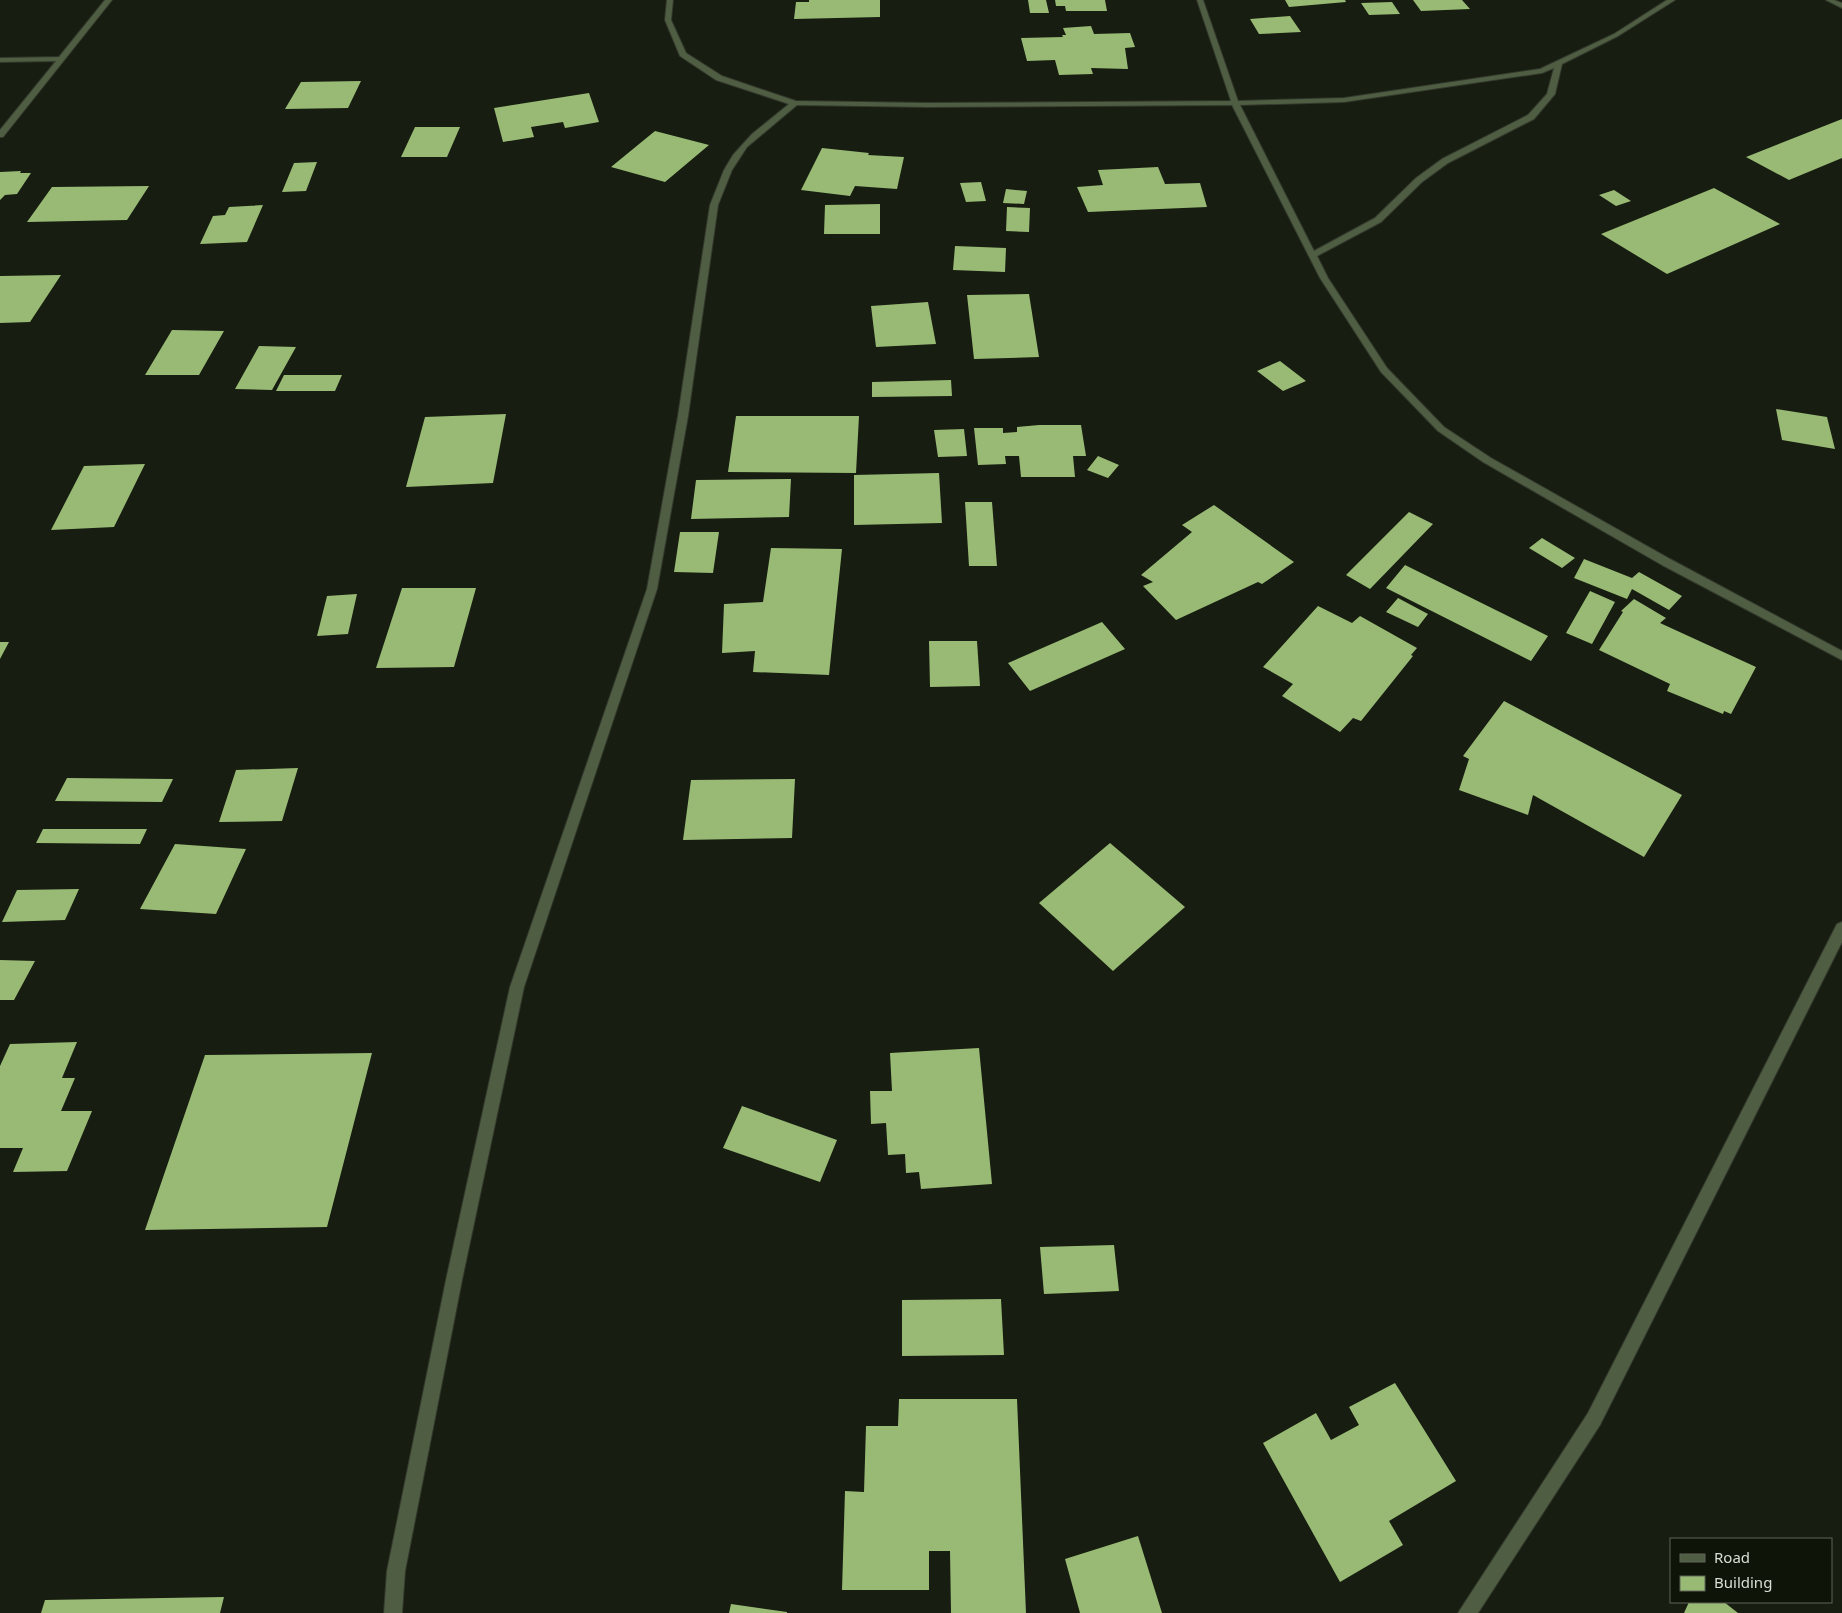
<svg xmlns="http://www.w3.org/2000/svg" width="1842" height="1613" font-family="'Noto Sans',sans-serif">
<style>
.building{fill:#99ba75}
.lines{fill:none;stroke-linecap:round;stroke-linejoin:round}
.minor-casing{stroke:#32382c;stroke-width:2}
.minor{fill:#4f5d42;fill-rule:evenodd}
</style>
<rect width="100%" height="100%" fill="#171d10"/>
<path class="building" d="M809,0h71v17l-86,2 2,-17h13z
M1028,0h18l3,13h-19z
M1055,0h50l2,11h-41l-1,-5h-9z
M1285,0h60l1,2 -57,5z
M1413,0h49l8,9 -49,2z
M1392,2l8,12 -31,1 -8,-12z
M1290,16l11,16 -42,2 -9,-15z
M1091,26l3,8 36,-1 5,14 -10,1 3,21 -37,-1 2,6 -34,1 -4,-15 -28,1 -6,-23 42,-1 -1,-2h4l-3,-7z
M361,81l-13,27 -63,1 16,-27z
M589,93l10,29 -34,6 -2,-6 -32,5 3,10 -31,5 -9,-34z
M1842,119v39l-53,22 -43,-23z
M415,127h45l-13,30h-46z
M655,131l54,14 -44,37 -54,-15z
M822,148l47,5 -1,2 36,2 -7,32 -42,-3 -5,10 -49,-6z
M317,162l-11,29 -24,1 12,-29z
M1158,167l7,17 35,-1 7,24 -119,5 -11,-25 26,-2 -5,-15z
M21,171l-1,2h11l-14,21 -12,1 -5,5v-28z
M981,182l5,19 -20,1 -6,-19z
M149,186l-22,34 -100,2 25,-35z
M1714,188l66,36 -113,50 -66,-40z
M1006,189l21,2 -3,13 -21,-1z
M1614,190l17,11 -15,5 -17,-11z
M880,204v30h-56l1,-29z
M263,205l-16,37 -47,2 13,-28 12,-1 4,-8z
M1007,207l23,1 -1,24 -23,-1z
M955,246l51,2 -1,24 -52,-2z
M61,275l-31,47 -30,1v-47z
M1029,294l10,63 -65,2 -7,-64z
M928,302l8,42 -60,3 -5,-41z
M172,330l52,1 -25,44h-54z
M259,346l37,1 -24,43 -37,-1z
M1280,361l26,20 -23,10 -26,-20z
M284,375h58l-7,16h-59z
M951,380l1,16 -80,1v-15z
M1776,409l51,8 8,32 -53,-9z
M506,414l-13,69 -87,4 19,-70z
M736,416h123l-3,57 -128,-1z
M1039,425h42l5,31h-13l2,21h-54l-2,-21h-14l1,8 -28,1 -4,-37h29v5l14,-1v-5z
M964,429l3,27 -29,1 -4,-27z
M1098,456l21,9 -11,13 -21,-8z
M145,464l-31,63 -63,3 33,-64z
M939,473l3,50 -88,2v-50z
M791,479l-2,38 -98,2 5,-39z
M965,502h27l5,64h-28z
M1214,505l80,57 -32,22 -4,-2 -82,38 -33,-34 10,-4 -12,-7 51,-43 -10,-7z
M1409,512l24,12 -63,65 -24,-14z
M680,532h39l-6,41 -39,-1z
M1542,538l33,20 -13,10 -33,-20z
M771,548l71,1 -13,126 -76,-3 2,-21 -33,2 2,-49 39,-2z
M1584,559l48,19 7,-6 43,24 -13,14 -37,-21 -5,10 -53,-21z
M1405,565l143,71 -17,25 -145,-73z
M402,588h74l-22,79 -78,1z
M1590,591l25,11 -23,42 -26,-11z
M357,594l-9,40 -31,2 10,-40z
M1398,598l30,16 -10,13 -32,-15z
M1634,599l32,19 -6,5 96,44 -25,47 -7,-3 -1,3 -56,-23 3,-7 -71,-34 24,-38 -2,-1z
M1318,606l34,17 8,-7 57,32 -6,7 2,1 -52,65 -8,-3 -13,14 -58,-36 11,-12 -30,-17z
M1102,622l23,27 -95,42 -22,-28z
M929,641h48l3,45 -50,1z
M0,642h9l-9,17z
M1504,701l178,94 -38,62 -111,-62 -5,20 -69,-25 10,-31 -6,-3z
M298,768l-16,53 -63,1 17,-52z
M67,778l106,1 -11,23 -107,-1z
M795,779l-3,59 -109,2 8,-60z
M43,829h104l-7,15 -104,-1z
M1110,843l75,64 -72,64 -74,-68z
M175,844l71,5 -30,65 -76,-5z
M79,889l-14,31 -63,2 15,-32z
M0,960l35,1 -21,39h-14z
M77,1042l-15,36h13l-14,33h31l-25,60 -54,1 10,-24h-23v-82l10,-22z
M979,1048l13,136 -71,5 -2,-17 -13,1 -1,-19 -17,1 -2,-32 -15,1 -1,-33h22l-2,-38z
M372,1053l-45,174 -182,3 60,-175z
M742,1106l95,34 -17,42 -97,-34z
M1114,1245l5,46 -75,3 -4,-47z
M1001,1299l3,56 -102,1v-56z
M1395,1383l61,98 -67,40 14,24 -63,37 -77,-139 53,-30 15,27 28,-15 -10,-18z
M899,1399h118l9,214h-75l-1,-62h-21v39h-87l3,-99 19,1 2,-66h32z
M1138,1536l24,77h-82l-15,-54z
M224,1597l-4,16h-179l4,-13z
M1689,1602h35l14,11h-54z
M731,1604l56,8v1h-58z"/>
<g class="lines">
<g class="minor-casing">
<path id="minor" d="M105,0h7l-109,137h-3v-7l56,-69 -56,1v-4l59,-1z
M667,0h6l-2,20 15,33 36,23 74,25 131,2 304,-2 -34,-101h6l35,101 106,-3 196,-29 74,-35 53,-34h8l-57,36 -56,28 -7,30 -21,25 -86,44 -26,19 -41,40 -64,34 11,22 59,90 57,59 47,31 179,101 172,92v9l-180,-95 -179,-103 -45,-31 -57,-59 -61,-94 -88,-173 -305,2 -130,-2 -50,42 -15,23 -14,35 -30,211 -31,173 -133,398 -62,293 -57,291 -3,42h-18l3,-42 59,-291 64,-293 137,-398 31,-173 32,-211 14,-35 9,-15 19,-21 37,-30 -73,-24 -36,-24 -15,-36zM1554,68l-7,26 -19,21 -86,44 -26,19 -41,40 -61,33 -74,-146 104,-3 198,-29z
M1826,0h8l8,3v5z
M1842,922v20l-242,483 -122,188h-20l130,-200 249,-489z"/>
</g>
<use href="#minor" class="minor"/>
</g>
<rect x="1670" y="1538" width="162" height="65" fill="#0e1408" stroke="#60655a"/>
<rect x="1680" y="1554" width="25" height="8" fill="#4f5d42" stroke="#60655a"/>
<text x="1714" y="1563" font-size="15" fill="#dadfd6">Road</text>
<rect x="1680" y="1576" width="25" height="15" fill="#99ba75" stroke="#60655a"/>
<text x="1714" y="1588" font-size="15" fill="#dadfd6">Building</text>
</svg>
